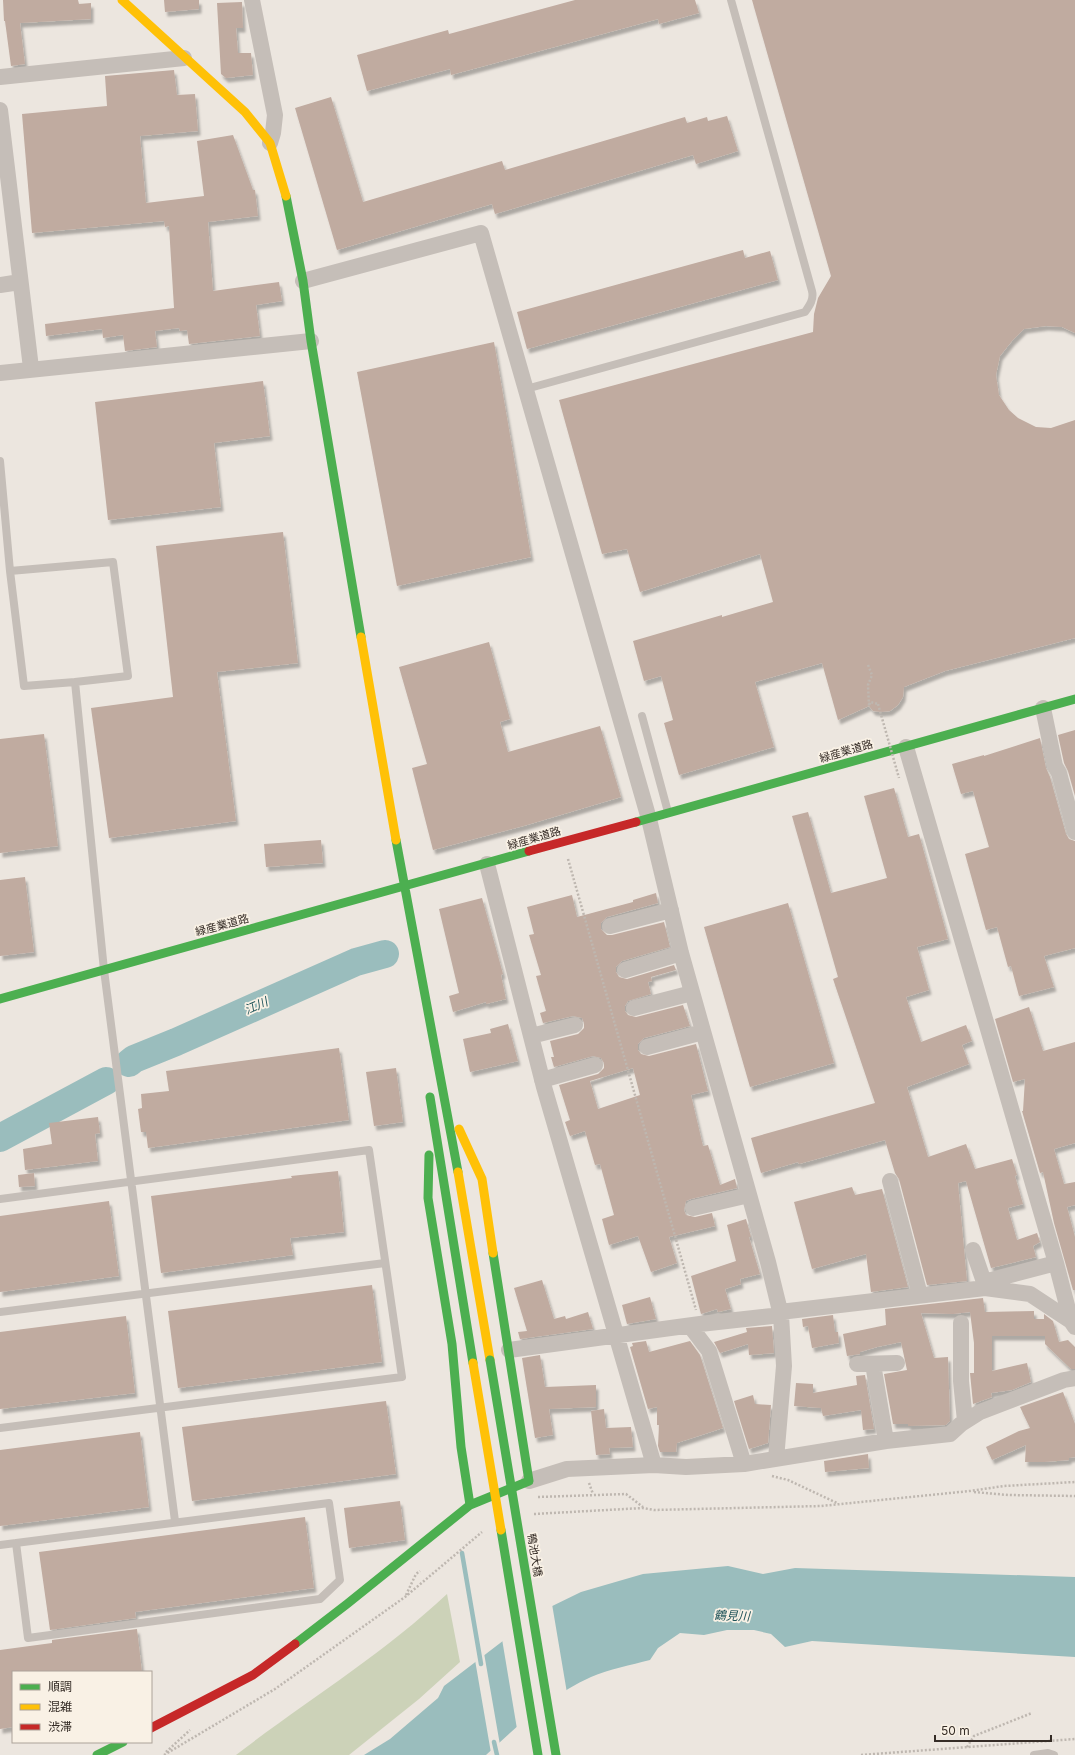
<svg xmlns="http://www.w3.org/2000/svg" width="1075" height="1755" font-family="Inter,'Noto Sans JP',sans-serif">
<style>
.green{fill:#ccd2b8}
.water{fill:#9abdbd}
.pier{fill:#ece6df}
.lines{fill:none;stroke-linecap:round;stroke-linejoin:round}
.stream{stroke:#9abdbd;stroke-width:4.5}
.river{stroke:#9abdbd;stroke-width:28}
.building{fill:#c0aba0;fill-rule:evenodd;filter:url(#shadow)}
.path{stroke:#beb7b0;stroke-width:2.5;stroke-dasharray:2 2;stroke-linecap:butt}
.lane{stroke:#c5beb8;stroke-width:8}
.street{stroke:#c5beb8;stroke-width:16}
.fast{stroke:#4caf50;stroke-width:9}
.slow{stroke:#ffc107;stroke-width:9}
.jam{stroke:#c62828;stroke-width:9}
.path-bridge{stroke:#beb7b0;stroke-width:2.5;stroke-dasharray:2 2;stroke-linecap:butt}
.fast-bridge{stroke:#4caf50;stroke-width:9}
.slow-bridge{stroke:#ffc107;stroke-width:9}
.labels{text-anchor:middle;stroke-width:3.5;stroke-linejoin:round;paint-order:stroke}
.street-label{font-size:11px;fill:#352c26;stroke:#f9f1e5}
.water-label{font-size:12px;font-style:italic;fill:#1b5157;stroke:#f9f1e5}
</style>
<defs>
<filter id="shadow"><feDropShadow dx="2.5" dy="4.5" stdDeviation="1" flood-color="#0004"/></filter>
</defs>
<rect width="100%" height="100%" fill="#ece6df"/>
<path class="green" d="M447,1594l13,68 -41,37 -70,56h-113c70,-54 146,-100 211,-161z"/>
<path class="water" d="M728,1566l35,8 32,-6 280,9v80l-263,-16 -27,6 -14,-13 -17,-4h-27l-23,5 -24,-2 -22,15 -8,12c-19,5 -41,9 -59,17 -40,18 -73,48 -105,78h-122l26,-16 48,-41 6,-12 98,-75 39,-19 62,-18z"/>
<path class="pier" d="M552,1604l15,89 -41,27 -9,9 -15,-90 39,-29z
M484,1653l16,92 -9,8 -16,-93z"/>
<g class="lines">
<path class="stream" d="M462,1553l19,111
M494,1742l3,13"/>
<path class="river" d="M129,1063l5,-4 42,-17 180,-80 29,-8
M0,1138l106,-57"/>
</g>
<path class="building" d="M3,0h75l1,4 12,-1v16l-71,4 5,41 -14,2 -6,-45h-1z
M164,0h35v9l-34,3z
M575,0h120l4,13 -40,11 -1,-5 -207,56 -1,-6 -83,22 -10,-36 91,-25 1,4z
M752,0h323v333l-13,-6 -16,-1 -22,3 -12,12 -12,15 -4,19 3,20 10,15 9,8 18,9 15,1 24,-8v218l-130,33 -41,16 -1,10 -5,8 -8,6 -9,1 -8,-1 -4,-5 -31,14 -16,-57 -67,19 19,65 -95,28 -15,-52 9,-3 -12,-44 -17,5 -11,-40 89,-26v2l51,-15 -13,-48 -120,38 -13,-43 -25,5 -43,-154 254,-68 1,-18 4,-16 13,-22z
M242,2l1,26h-7l2,25h13l2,22 -27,3 -5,-4 -4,-71z
M174,70l3,25 18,-1 3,37 -58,5 6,67 58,-7 -7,-55 36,-6 20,55h2l3,26 -50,6 5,69 66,-9 3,19 -26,4 4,31 -71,8 -2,-14 -7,1 -1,-3 -24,3 2,16 -32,4 -2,-16 -20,3 -1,-9 -56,7 -1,-12 129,-16 -5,-82 -4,1 -1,-6 -132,12 -10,-119 85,-8 -2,-30z
M331,97l32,105 139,-41 3,9 180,-53 2,6 20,-6 1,4 19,-5 11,35 -42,13 -3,-9 -198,59 -3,-10 -155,46 -42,-142z
M743,250l2,8 25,-7 8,29 -251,69 -10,-37z
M494,342l37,215 -134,29 -40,-214z
M263,381l7,55 -56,7 7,64 -113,13 -13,-118z
M283,532l15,131 -81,9 19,149 -127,17 -18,-130 82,-11 -17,-151z
M489,642l21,77 -10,3 8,30 92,-26 21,71 -94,28 -94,25 -21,-82 15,-4 -28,-97z
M1075,730v66l-7,-25 -4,-8 -6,-28z
M44,734l14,112 -58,7v-114z
M1040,738l6,30 4,9 16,57 3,5 6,2v107l-31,8 10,31 -35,9 -8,-30 -3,1 -11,-40 -11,3 -21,-76 24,-7 -16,-56 -12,3 -9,-30 32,-9v1z
M894,788l14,49 11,-3 29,105 -31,8 12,43 -23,7 15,45 45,-17 6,16 -10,4 7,19 -62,23 21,70 38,-13 9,25 37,-10 5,16 -2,1 8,28 -15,4 9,32 20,-7 3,9 -7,4 3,11 -45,11 -25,-87 -8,2 9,98 -40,4 -28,-106 -4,-6 -10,-33 -86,24 -1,-2 -37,11 -10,-35 124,-35 -42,-124 5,-2 -46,-161 16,-4 23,81 56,-15 -23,-82z
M321,840l2,23 -57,4 -2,-23z
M25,877l9,75 -34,4v-76z
M656,893l2,10 -51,14 -6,6v6l6,6h5l52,-13 6,25 -48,14 -6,6v5l3,5 8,2 47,-14 2,5 -25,7 1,4 -4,1 3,12 -23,7 -3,5v5l3,4 8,2 47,-12 7,21 -46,12 -6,6v6l3,4 8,2 47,-12 12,47 -17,4 12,51 5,-1 12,40 15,-6 2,9 -46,11 -5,2 -2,9 2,5 9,2 17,-4 3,13 -46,11 8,26 -26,9 -13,-36 -29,9 -7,-26 12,-4 -14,-51 -5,1 -10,-34 -15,5 -5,-14 5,-2 -11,-35 39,-11 6,-6v-5l-3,-5 -8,-2 -39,11 -3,-10h3l-4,-16 28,-7 6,-6v-5l-2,-5 -9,-2 -30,7 -3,-10 6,-2 -10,-35 5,-1 -12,-40 5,-1 -7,-27 45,-12 5,22 56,-15v-2zM633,1068l7,27 -42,14 -8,-28z
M482,898l21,76 -2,1 5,24 -20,5v-2l-33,10 -4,-16 10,-3 -20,-84z
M788,903l46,160 -84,24 -46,-160z
M1029,1007l14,44 32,-9v101l-21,6 10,35 11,-2v23l-8,2 8,30v53h-2l-19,-67 -11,-51 -3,1 -18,-62h1l2,-32 -12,3 -18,-63z
M508,1024l10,37 -48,11 -7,-33 28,-6 -1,-4z
M339,1048l10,72 -201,28 -2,-16h-5l-3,-23 4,-1 -1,-14 28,-3 -3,-20z
M396,1068l7,54 -29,4 -8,-54z
M98,1117l2,16 -5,1 3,27 -73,9 -2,-21 29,-5 -3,-21z
M338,1171l6,61 -54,6 3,17 -132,18 -10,-77 141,-18 -1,-2z
M34,1173l1,13 -16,1 -1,-12z
M852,1187l3,8 27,-6 26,98 -37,5 -5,-38 -54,15 -18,-67z
M109,1201l10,75 -119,16v-76z
M746,1219l5,18h-2l11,37 -20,5 1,5 -16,5 6,20 -13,3 -1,-3 -16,5 -10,-38 45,-15 -9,-36z
M542,1280l12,39 11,-3 1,3 22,-7 5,17 -73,10 -2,-7 9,-1 -13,-43z
M372,1285l10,77 -204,26 -10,-77z
M650,1297l6,22 -29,5 -5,-19z
M983,1298l2,14 49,-1v8h10v-5l9,7 6,21 9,-2 7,7v22h-4l-26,-25v-8h-53v35l35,-8 4,19 -19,8 -21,3 1,4 -19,7 -3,-31h4v-30l-4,-31 -17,2 -32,-1 13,45 14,-1 2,64 -4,4 -38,1v-2h-15l-9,-50 23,-4 -6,-28 -24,5 -17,5v2l-13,2 -4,-22 43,-9 -1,-16z
M833,1315l2,17h3l1,11 -27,5 -4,-22 -5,1 -1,-8z
M126,1316l9,77 -135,16v-77z
M772,1326l2,27 -25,2 -1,-11 -28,9 -6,-11 33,-10 -1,-4z
M646,1341l3,11 41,-11 10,14 23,73 -46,15 -1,9h-16l-2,-6 1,-21h-2v-18l-9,2 -18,-62 3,-1 -1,-3z
M540,1355l5,32 51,-2v22l-47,2 4,26 -18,3 -13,-80z
M865,1375l9,54 -11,1 -2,-20 -38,6 -2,-8 -27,-2 2,-23 17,1v9l44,-8 -1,-9z
M1063,1392l12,32v33l-6,1v2l-25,2h-19l1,-17 -34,15 -6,-13 33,-16 11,-3 -10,-21z
M753,1395l2,9 16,1 -3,38 -19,6 -15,-48z
M386,1401l10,73 -204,27 -10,-74z
M604,1409l2,19 25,-1 2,20 -24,1 1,6 -14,1 -5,-44z
M140,1432l9,75 -149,19v-76z
M868,1454l1,14 -44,4 -1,-11z
M400,1501l5,39 -56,8 -5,-40z
M305,1517l9,71 -179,24 1,6 -86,12 -11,-78z
M137,1629l5,43h-129v55l-13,2v-79l52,-7v-3z"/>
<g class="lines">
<path class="path" d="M868,665l4,10 -4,10 1,21 1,-4 8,2
M568,859l128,451
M772,1476l16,4 49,23
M589,1483l4,11
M974,1492l34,3 67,1
M538,1497l88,-3 17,13
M534,1514l109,-6 11,2 167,-4 149,-15 34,-5 71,-4
M406,1595l10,-21 4,-3
M967,1747l7,-11 58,-23
M166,1752l24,-22
M164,1755l111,-66 130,-92 77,-65
M861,1755l214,-16"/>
<path class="lane" d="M526,389l279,-77c5,-7 9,-13 7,-21l-81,-291
M0,461l10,110 14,115 51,-4 29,288 71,551
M10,571l103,-9 15,114 -53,6
M642,716l26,96
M0,1199l369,-49 33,227 -402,51
M0,1312l385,-49
M0,1545l329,-42 11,77 -20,19 -292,39 -12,-95
M1034,1755l14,-2 6,2"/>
<path class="street" d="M252,0l23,115 -2,18 -3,10
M0,77l184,-19
M0,110l31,258
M303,281l178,-48 168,586 32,134 87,309 13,53 3,51 -8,93
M0,285l20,-3
M0,373l311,-32
M1043,708l12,58 4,7 16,59
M906,747l150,516 15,58 4,6
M487,864l57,223 110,378
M610,926l61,-16
M625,970l56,-17
M634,1008l58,-15
M531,1036l44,-11
M647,1047l56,-15
M542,1080l53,-15
M890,1181l30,114
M693,1208l56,-13
M973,1250l11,32 72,-19
M985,1288l45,6 41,27
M780,1312l205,-24 -1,-6
M961,1323v58l4,40
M690,1326l19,25 35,113
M509,1350l191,-26 81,-9
M857,1364l40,-1
M873,1364l13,77
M529,1481l38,-12 87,-4 32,2 58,-3 142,-23 64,-7 11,-10 19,-12 84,-32 11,-2"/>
<path class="fast" d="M286,196l17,85 8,60 50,296
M636,822l439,-123
M396,840l62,332
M0,999l529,-148
M430,1097l43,266
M429,1155l-1,43 24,146 9,103 9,58
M295,1644l52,-40 123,-99 59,-24 -36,-228
M97,1755l26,-13"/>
<path class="slow" d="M122,0l123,112 25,31 16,53
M361,637l35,203
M459,1129l23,50 11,74
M458,1172l32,188"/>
<path class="jam" d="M529,851l107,-29
M151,1728l102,-53 42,-31"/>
<path class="path-bridge" d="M878,704l21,74"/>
<path class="fast-bridge" d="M490,1360l66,395
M501,1530l37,225"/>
<path class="slow-bridge" d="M473,1363l28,167"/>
</g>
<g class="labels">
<g class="street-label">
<text transform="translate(846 751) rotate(-16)" y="4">緑産業道路</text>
<text transform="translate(534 838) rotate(-16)" y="4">緑産業道路</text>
<text transform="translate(222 925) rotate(-15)" y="4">緑産業道路</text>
<text transform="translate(535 1555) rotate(81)" y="4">鴨池大橋</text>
</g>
<g class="water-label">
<text transform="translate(256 1006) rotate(-24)" y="4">江川</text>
<text transform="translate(732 1616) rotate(2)" y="4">鶴見川</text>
</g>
</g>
<rect x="12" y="1671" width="140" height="72" fill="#f9f1e5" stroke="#aba299"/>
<rect x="20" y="1684" width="20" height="6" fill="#4caf50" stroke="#aba299"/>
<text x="48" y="1691" font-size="12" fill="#352c26">順調</text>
<rect x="20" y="1704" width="20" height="6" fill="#ffc107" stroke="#aba299"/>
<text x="48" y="1711" font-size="12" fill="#352c26">混雑</text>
<rect x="20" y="1724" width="20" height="6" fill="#c62828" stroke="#aba299"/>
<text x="48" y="1731" font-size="12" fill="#352c26">渋滞</text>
<path d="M935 1735v6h116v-6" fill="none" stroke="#352c26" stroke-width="2"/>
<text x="941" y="1735" font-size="12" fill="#352c26" stroke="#f9f1e5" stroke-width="3" paint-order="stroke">50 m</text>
</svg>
